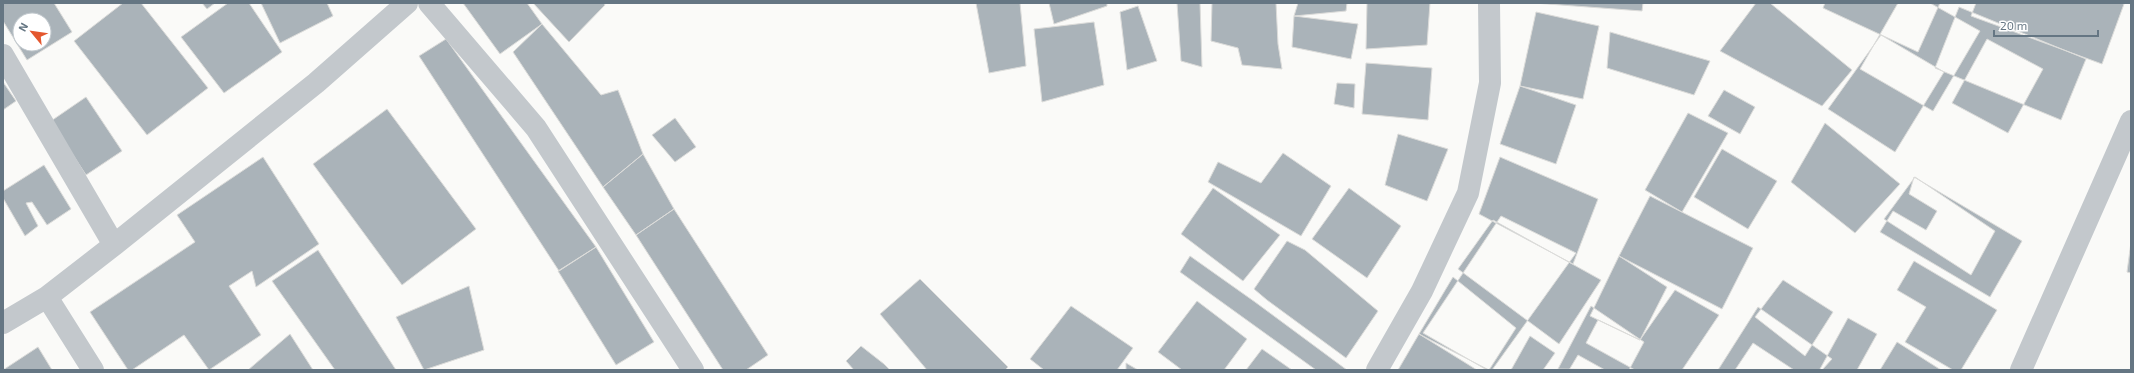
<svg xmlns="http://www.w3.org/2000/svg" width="2134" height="373" font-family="'Exo 2',sans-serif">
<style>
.building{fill:#aab3b9;stroke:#dcdcda;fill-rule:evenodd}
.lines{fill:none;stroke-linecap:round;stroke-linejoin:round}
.street{stroke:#c3c8cc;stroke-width:22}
</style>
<rect width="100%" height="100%" fill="#fafaf8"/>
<path class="building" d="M3,3h51l18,29 -45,28 -24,-39zM20,20h24v24h-24z
M123,3h18l67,85 -61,47 -73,-94z
M202,3h13l-8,6z
M228,3h21l33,49 -58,41 -43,-56z
M261,3h66l6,13 -53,27z
M463,3h64l15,21 -42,30z
M533,3h71l1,2 -36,37z
M976,3h44l6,63 -37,7z
M1049,3h58v3l-53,18z
M1177,3h23l2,64 -21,-6z
M1212,3h64l2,41 4,25 -40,-4 -4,-17 -27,-7z
M1298,3h49l-1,8 -52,5z
M1367,3h63l-3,42 -61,4z
M1534,3h109l-1,8z
M1756,3h14l82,67 -30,36 -102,-55z
M1825,3h115l-22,49 -95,-44z
M1898,3h32l50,28 -47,80 -73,-42z
M1976,3h144l4,1 -22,60 -131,-48z
M1138,6l19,55 -30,9 -7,-58z
M1959,7l127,52 -25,61 -126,-52z
M1536,12l63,14 -16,73 -63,-13z
M1294,16l64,8 -7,35 -59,-12z
M1094,22l10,63 -62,17 -8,-73z
M542,24l59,71 17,-5 25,64 -40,33 -90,-135z
M1610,32l100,29 -16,34 -87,-27z
M1881,35l63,37 -49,80 -67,-43z
M446,39l150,208 -37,24 -140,-215z
M1987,39l56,30 -35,64 -56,-30z
M1366,63l66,5 -4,52 -66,-6z
M3,82l13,19 -13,9z
M1337,83l18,1 -1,24 -20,-4z
M1520,86l56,19 -20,59 -56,-20z
M1724,90l31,17 -15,27 -32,-18z
M86,97l36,54 -36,24 -35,-54z
M387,109l89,120 -74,56 -89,-121z
M1688,113l40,20 -46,79 -37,-22z
M675,118l21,29 -21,15 -23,-27z
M1825,123l75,61 -45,49 -64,-51z
M1398,134l50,15 -21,52 -42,-16z
M1722,149l55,32 -29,48 -54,-32z
M1283,153l48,33 -30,50 -93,-54 10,-20 43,21z
M643,154l31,55 -38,26 -33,-48z
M263,157l56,87 -63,43 -4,-16 -23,15 32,49 -52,35 -25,-35 -52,35h-4l-38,-58 105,-70 -18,-27z
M1500,157l98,42 -25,65 -94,-50z
M44,165l27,44 -24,16 -15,-23 -6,1 12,23 -13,10 -22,-38v-7z
M1914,177l108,64 -32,56 -110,-65 13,-21 33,19 11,-19 -28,-17z
M1915,177l80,54 -24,44 -87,-56z
M1213,188l67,47 -37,46 -62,-47z
M1349,188l52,38 -34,52 -55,-39z
M1650,196l103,52 -31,61 -103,-53z
M674,209l94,146 -22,15h-23l-87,-135z
M1501,216l75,37 -84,117h-5l-64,-37z
M1493,220l108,60 -42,64 -101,-75z
M1287,241l18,9 73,61 -32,47 -79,-58 -13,-11z
M2131,242v31l-4,-1z
M596,247l58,95 -38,23 -58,-94z
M318,250l78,120h-61l-63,-89z
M1190,256l65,46 92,68h-31l-136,-98z
M1619,256l48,31 -27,53 -50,-24z
M1914,261l83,49 -36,60h-8l-48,-28 21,-35 -29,-17z
M1453,277l63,51 -27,42 -70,-36z
M920,279l88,88 -3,3h-78l-47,-56z
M1783,280l50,32 -28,44 -50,-39z
M469,286l15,64 -60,20 -28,-53z
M1675,290l44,25 -37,55h-47l-49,-27 12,-23 42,20z
M1197,301l50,38 -23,31h-42l-24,-18z
M1071,306l62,42 -16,22h-73l-14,-11z
M1591,306l53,36 -15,28 -71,-1z
M1758,307l74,52 -10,11h-104z
M1848,318l29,16 -20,36h-34l-3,-1z
M290,334l23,36h-65z
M1419,334l58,36h-79z
M1530,336l25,17 -12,17h-32z
M1897,342l44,28h-61z
M1753,343l41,27h-59z
M861,346l23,18 6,6h-36l-8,-9z
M38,347l14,23h-49z
M1262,349l30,21h-46z
M1578,355l27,15h-36z
M1126,363l12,7h-12z"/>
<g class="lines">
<path class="street" d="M429,3l107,125 157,242
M3,55l111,190
M47,297l46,73
M3,323l44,-26 67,-52 202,-162 91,-80
M1377,370l45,-79 46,-98 22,-110 -1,-80
M2021,370l110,-249"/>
</g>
<rect width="2134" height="373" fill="none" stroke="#657683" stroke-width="8"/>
<g transform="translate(32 32) rotate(299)"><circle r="19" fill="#ffffff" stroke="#c1c8cd"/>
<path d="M0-3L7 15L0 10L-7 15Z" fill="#e4572e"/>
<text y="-6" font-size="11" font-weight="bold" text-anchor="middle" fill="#657683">N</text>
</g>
<path d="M1994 30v6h104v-6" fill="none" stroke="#657683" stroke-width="2"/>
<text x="2000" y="30" font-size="12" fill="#657683" stroke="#ffffff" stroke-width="3" paint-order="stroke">20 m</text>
</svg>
